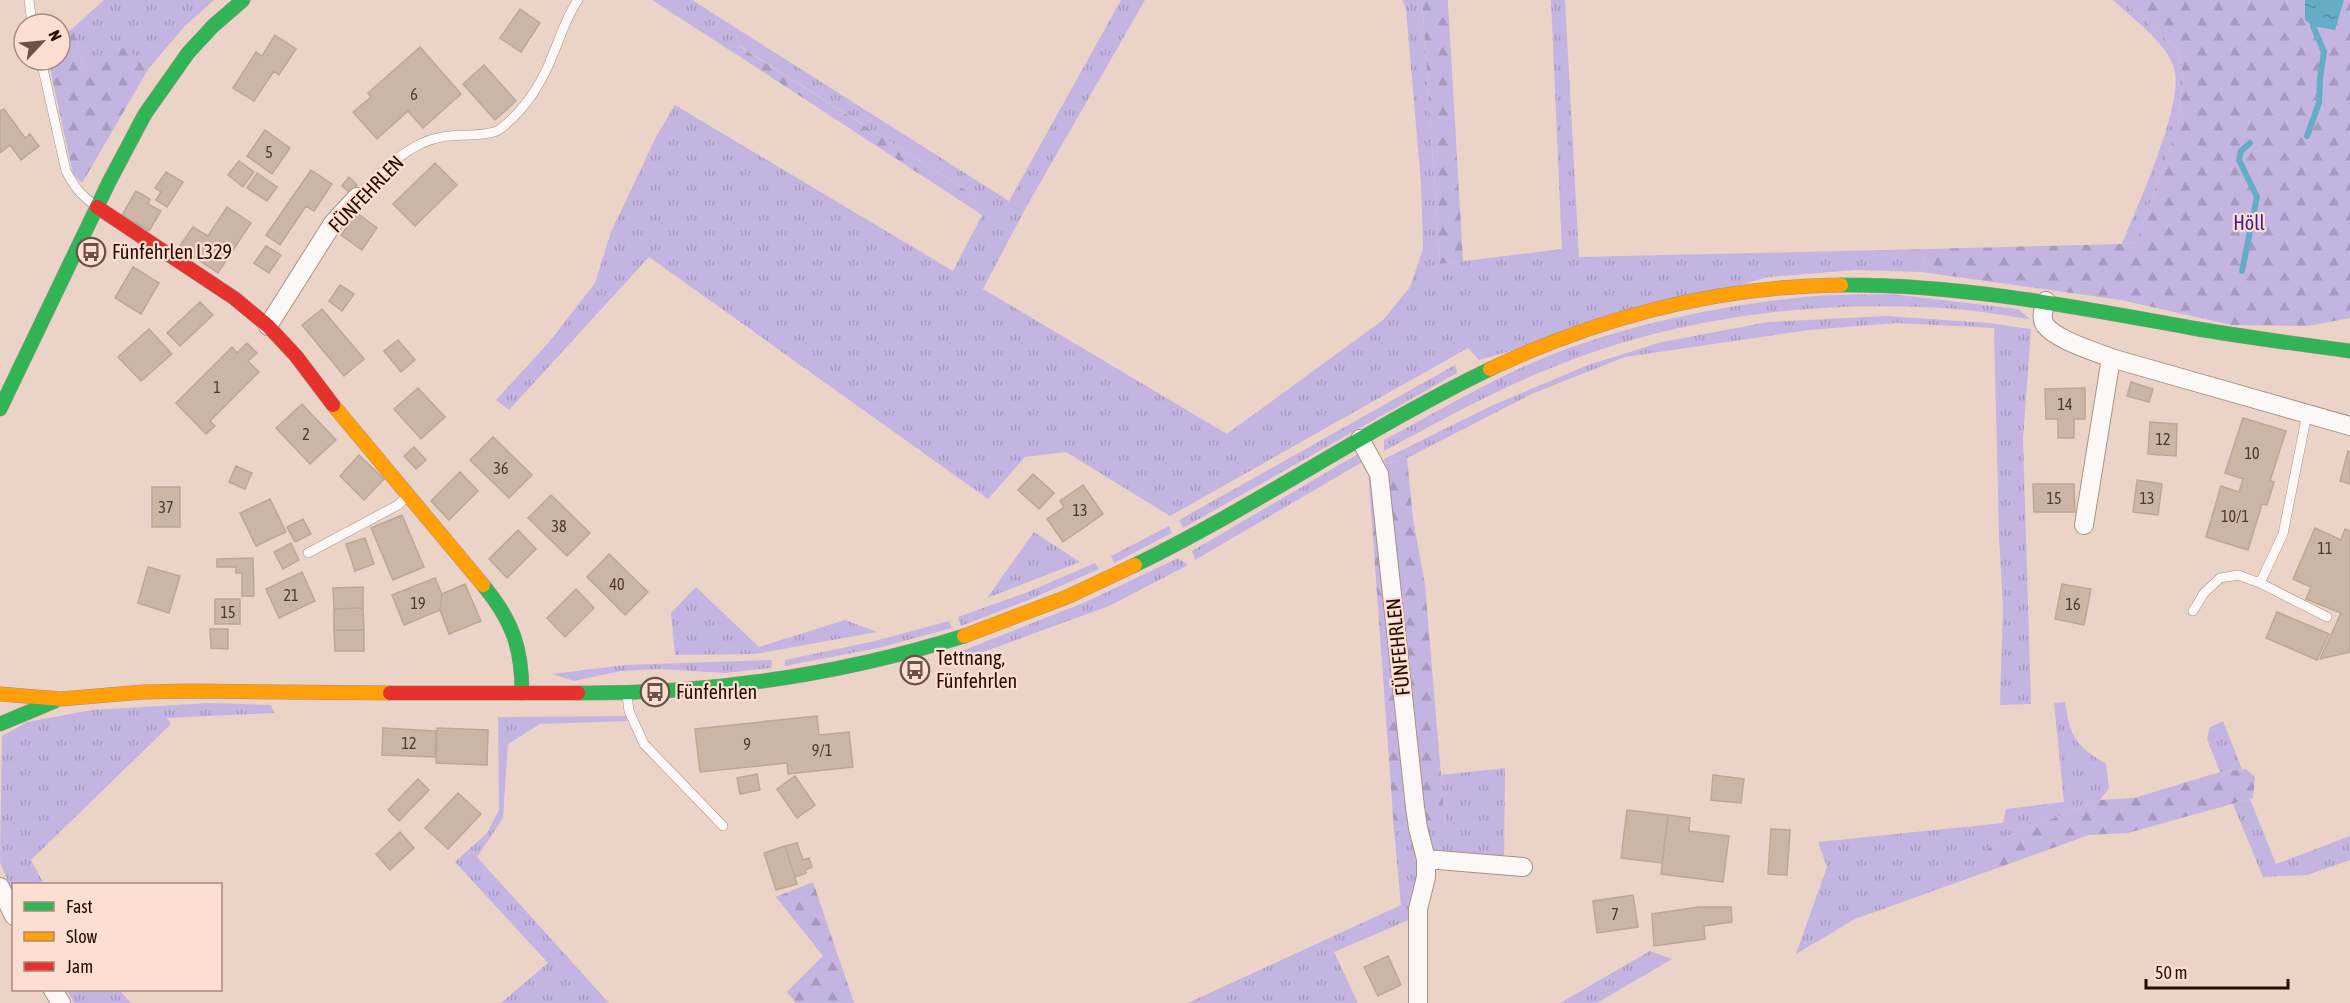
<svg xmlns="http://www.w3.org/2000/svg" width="2350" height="1003" font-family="'Asap Condensed',sans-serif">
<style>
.grass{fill:url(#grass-tufts)}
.forest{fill:url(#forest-firs)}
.water{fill:url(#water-ripples)}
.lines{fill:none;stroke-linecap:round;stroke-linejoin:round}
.stream{stroke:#65acc6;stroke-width:6}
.building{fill:#cbb6a6;stroke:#bca797;stroke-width:1.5}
.lane-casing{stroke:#a89287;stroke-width:10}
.street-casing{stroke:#a89287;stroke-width:20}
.fast-casing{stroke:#a89287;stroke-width:15}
.slow-casing{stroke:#a89287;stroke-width:15}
.jam-casing{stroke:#a89287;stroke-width:15}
.lane{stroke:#fcf8f7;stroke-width:9}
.street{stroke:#fcf8f7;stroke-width:18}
.fast{stroke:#30b455;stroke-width:14}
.slow{stroke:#ff9f0a;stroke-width:14}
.jam{stroke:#e5322d;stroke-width:14}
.labels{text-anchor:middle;stroke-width:4.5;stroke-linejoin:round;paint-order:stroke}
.number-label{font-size:16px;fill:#4e362b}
.street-label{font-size:20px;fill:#250c02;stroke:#fddfd1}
.park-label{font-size:20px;fill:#3d1b8e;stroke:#fddfd1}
.poi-label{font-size:20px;fill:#250c02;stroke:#fddfd1;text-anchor:start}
</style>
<defs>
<pattern id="grass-tufts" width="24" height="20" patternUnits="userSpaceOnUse" patternTransform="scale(1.5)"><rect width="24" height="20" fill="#c4b4e1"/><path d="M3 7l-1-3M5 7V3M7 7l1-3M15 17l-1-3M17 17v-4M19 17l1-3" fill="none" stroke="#a89abf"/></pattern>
<pattern id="forest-firs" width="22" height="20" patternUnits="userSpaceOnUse" patternTransform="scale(1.5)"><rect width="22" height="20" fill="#c4b4e1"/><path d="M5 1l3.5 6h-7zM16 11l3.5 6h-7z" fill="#a89abf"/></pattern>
<pattern id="water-ripples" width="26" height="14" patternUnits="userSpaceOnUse" patternTransform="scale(1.5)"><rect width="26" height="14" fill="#65acc6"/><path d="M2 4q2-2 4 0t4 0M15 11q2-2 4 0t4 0" fill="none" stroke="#538a9f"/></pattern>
</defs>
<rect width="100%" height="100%" fill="#ebd3c8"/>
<path class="grass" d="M104,0h110l-29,26 -36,42 -23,-20 -42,19 -11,-39z
M652,0h40l317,201 112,-201h24l-121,211 -41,78 244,145 156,-114 27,-33 13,-38 -2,-66 -15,-174 -4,-9h20l18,264 122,-15 -11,-249h14l14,257 348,-8 -6,23 -66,-2 -87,7 -289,83 -11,-12 -298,168 -104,-64 -41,5 -37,42 -339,-242 -140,153 -13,-10 54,-59 45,-58 16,-51 46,-97 18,-30 278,166 29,-56 -12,-8 5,-11 -235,-150 -6,7z
M2113,0h9l56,50 5,24 -5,52 -42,116 -14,2c15,-37 63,-141 52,-176 -7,-25 -42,-50 -61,-68z
M1891,294l127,15 12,10c-24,-3 -49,-8 -73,-10 -137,-10 -279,7 -406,59 -58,23 -113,54 -167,83v-11c55,-29 109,-62 167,-85 79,-31 169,-49 253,-58 29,-3 58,-2 87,-3z
M1886,316l102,7 43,6 -8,110 8,265 -31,1 3,-99 -4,-68 -5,-210 -98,-5 -87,7 -184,27 -91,36 -127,65 -22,6 -1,-5 107,-53 97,-41 74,-23 106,-20z
M1455,365l2,8 -274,155 -4,-8z
M1358,454l6,7 -169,99 -3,-9z
M1169,526l3,7 -58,30 -3,-7z
M1034,532l46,30 -93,36z
M1178,558l10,7 -79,41 -145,53 -2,-8 126,-50z
M1095,563l4,6 -68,30 -70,27 -3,-9 70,-25z
M696,587l63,60 86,-27 32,12 -122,22 -80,1 -4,-42z
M949,621l3,7 -74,20 -93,18v-6l90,-19z
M772,660l-1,8 -46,5 -67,-4 -37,2 -47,10 -22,-7 73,-9z
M2065,702c5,35 10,43 41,62l3,24 -9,12 -89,35 -26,15 4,13 14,3 -148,53 -59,35 31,-87 -9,-25 185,-19 3,-14 58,-7 -10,-99z
M210,703l61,2 3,8 -107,5 4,6 -140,136 13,24h-30l-1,9 -13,-31 2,-126 25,-14 65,-12z
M626,716l1,5 -87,3 -32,20 -5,74 -26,39 132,146h-108l47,-40 -93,-101 32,-29 12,-23 -1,-93z
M2223,721l19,48 -22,3 -13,-33 3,-12z
M1505,768l-1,97 -78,-6 -8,57 -84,36 24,51h-170l213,-98 -7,-75 24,-2 27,-6 -4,-47z
M2250,799l26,65 74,-28v24l-43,15 -44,2 -30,-73z
M1650,951l22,8 -75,44h-37z
M67,990h52l12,13h-57z"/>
<path class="forest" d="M1422,0h26v3l15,258 -23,3z
M2122,0h228v318l-42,8 -76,-1 -111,-25 -200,-28 6,-23 195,-5 14,-2 42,-116 5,-52 -5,-24z
M73,28l11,39 42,-20 23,21 -67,115 -9,-9 -25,-114h12v-21z
M739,46l236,150 -5,11 -236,-154z
M1407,458l6,61 12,66 20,238 -27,5 -24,2 -26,-361z
M2246,769l9,8 -2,21 -125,35 -39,2 -86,31 -14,-2 -4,-14 26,-15 89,-35 34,-2 86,-26z
M813,882l41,121h-58l-9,-11 36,-36 -47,-59z"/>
<path class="water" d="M2305,0h39l-9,30 -22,-4 -8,-6z"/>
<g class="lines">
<path class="stream" d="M2307,136l12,-33 1,-25 4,-26 -11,-26 1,-8
M2242,271l15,-74 -18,-37 2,-9 9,-8"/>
</g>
<path class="building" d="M520,9l20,14 -19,29 -21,-14z
M275,35l21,14 -17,26 -5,-4 -20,30 -21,-13 23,-36 6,4z
M420,47l41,47 -38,34 -15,-17 -31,28 -24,-27 18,-15 -3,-4z
M484,65l32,36 -21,19 -32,-36z
M4,109l21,29 5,-4 9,12 -18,14 -11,-15 -10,8v-42z
M265,130l25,18 -18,26 -25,-18z
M239,161l15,11 -11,15 -15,-12z
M435,163l22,22 -42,41 -22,-22z
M311,170l21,14 -18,27 -8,-5 -26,39 -14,-10z
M166,172l17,10 -16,25 -11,-7 5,-8 -6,-4z
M257,173l20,14 -10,14 -20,-13z
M349,177l8,8 -7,8 -8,-7z
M136,191l14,8 -2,5 13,7 -12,20 -27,-16z
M227,207l24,16 -33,50 -39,-26 14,-20 15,9z
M357,213l20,15 -15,22 -21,-15z
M266,246l15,9 -12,18 -15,-10z
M133,267l26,16 -18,31 -26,-16z
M340,285l14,9 -12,17 -13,-10z
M200,302l13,13 -33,31 -13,-13z
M322,309l42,50 -20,17 -42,-51z
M149,329l23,25 -31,27 -23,-24z
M398,340l17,20 -14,12 -17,-21z
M247,343l10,10 -9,8 11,11 -49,49 5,5 -9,8 -30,-31 56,-56 5,6z
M2131,382l22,7 -4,13 -22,-6z
M418,388l27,29 -24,22 -27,-30z
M2085,388v31h-11v19h-16v-19h-12l-1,-30z
M302,404l34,36 -26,24 -34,-36z
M2243,418l43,13 -16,50 4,1 -7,23 -5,-1 -14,46 -42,-13 15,-51 18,6 4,-13 -18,-6z
M2150,422l27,2 -1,32 -28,-2z
M493,437l39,38 -23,23 -39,-38z
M414,447l12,13 -10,9 -12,-13z
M2348,451l2,1v32l-10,-3z
M359,455l25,24 -20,21 -24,-24z
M236,466l16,7 -7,16 -16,-7z
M460,472l18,19 -29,29 -18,-19z
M1033,474l21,19 -15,16 -21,-19z
M2137,480l25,4 -4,31 -25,-3z
M2033,484h41l1,28h-41z
M1083,485l20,29 -40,28 -16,-23 17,-12 -4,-6z
M152,487h28v40h-28z
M551,495l39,38 -23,23 -39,-38z
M270,499l16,33 -30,14 -16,-33z
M402,515l22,52 -31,13 -22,-52z
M303,519l8,15 -16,8 -8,-15z
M2315,528l26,12 4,-11 5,2v121l-30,7 21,-46 -35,-14 5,-12 -18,-8z
M518,530l18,19 -29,29 -18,-19z
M365,538l9,26 -19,7 -9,-27z
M291,543l8,17 -16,9 -9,-17z
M609,554l39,38 -23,23 -38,-38z
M253,558l1,38h-12v-23h-6v-6h-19v-8z
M148,567l32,9 -11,37 -31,-10z
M302,572l13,29 -36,17 -13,-29z
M435,578l7,16 -2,16 -36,15 -12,-30z
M465,584l16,37 -32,13 -9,-24 2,-16z
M2062,584l29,5 -7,36 -29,-6z
M363,587v21l-29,1 -1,-21z
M576,589l18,19 -29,29 -18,-19z
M215,599h25v25h-25z
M363,608l1,22h-30v-21z
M2277,612l52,22 -12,26 -51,-22z
M210,629h18v20l-17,-1z
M334,630h30v21h-29z
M817,716l2,19 30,-3 4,35 -65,7 -1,-11 -87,9 -5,-43z
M383,728l53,3 -1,26 -53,-2z
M437,728l51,2 -1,35 -51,-2z
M757,774l3,16 -20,4 -3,-16z
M1713,775l31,4 -3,24 -30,-3z
M795,776l20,29 -18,13 -20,-29z
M418,779l11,11 -30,31 -11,-11z
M458,793l23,21 -33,35 -23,-21z
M1627,810l41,5 -6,48 -41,-5z
M1668,815l22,3 -1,13 40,5 -6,46 -62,-8z
M1771,829l19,1 -3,45 -19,-1z
M400,832l14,16 -24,22 -14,-16z
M797,843l6,17 6,-2 3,9 -7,3 1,3 -11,4 -10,-31z
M785,846l12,38 -21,6 -12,-37z
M1633,895l5,32 -41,6 -4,-32z
M1699,907h32l1,15 -28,4 1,13 -51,7 -2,-32z
M1388,956l13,29 -23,11 -14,-29z"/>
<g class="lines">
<g class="lane-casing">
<path id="lane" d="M29,0l3,24
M41,60l25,111c8,15 15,25 29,34
M357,197c25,-24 49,-54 85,-60 13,-3 49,0 58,-8 25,-19 42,-46 53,-75 8,-18 13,-37 25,-54
M308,553l90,-48 9,-9
M2260,583l23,-49 24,-120
M2193,611l11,-18 16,-15 18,-3 22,8 67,34
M627,695l2,16 15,33 79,82"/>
</g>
<g class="street-casing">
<path id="street" d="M2046,301c-2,8 -6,16 -1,24 11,15 49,26 66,33l239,68
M268,326l65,-103 24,-26
M1360,439l19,35 36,333 3,21 8,31v18l-8,32v94
M2084,525l27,-167
M1426,859l97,8
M0,887l14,29
M53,990l8,13"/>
</g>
<g class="fast-casing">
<path id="fast" d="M1841,285c119,-1 235,22 351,43 53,9 105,16 158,23
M0,409l110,-229 35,-66 43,-61 25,-27 30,-26
M1135,565c121,-59 233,-137 355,-196
M483,585c29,35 39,62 39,108
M578,693c132,1 261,-18 386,-57
M0,724l55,-23"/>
</g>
<g class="slow-casing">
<path id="slow" d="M1490,369c110,-52 229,-83 351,-84
M333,405l150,180
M964,636l103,-39 68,-32
M0,694l61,5 82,-7 49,-1 198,2"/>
</g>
<g class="jam-casing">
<path id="jam" d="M97,207l137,91 34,28 28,30 37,49
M390,693h188"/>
</g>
<use href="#lane" class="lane"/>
<use href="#street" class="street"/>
<use href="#fast" class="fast"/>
<use href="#slow" class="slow"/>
<use href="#jam" class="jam"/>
</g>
<defs>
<g id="bus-ring" transform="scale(1.5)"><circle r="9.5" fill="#fddfd1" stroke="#6a5247" stroke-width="1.5"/><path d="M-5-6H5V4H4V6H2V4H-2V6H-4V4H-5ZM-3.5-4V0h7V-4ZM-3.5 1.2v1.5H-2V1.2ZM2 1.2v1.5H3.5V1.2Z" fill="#6a5247"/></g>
</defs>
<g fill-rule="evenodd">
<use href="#bus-ring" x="91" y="252"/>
<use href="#bus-ring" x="915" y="670"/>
<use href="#bus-ring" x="655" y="692"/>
</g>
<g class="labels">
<g class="number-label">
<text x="414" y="100">6</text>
<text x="269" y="158">5</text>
<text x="217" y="393">1</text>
<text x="2065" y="410">14</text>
<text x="306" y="440">2</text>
<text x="2163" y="445">12</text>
<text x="2252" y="459">10</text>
<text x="501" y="474">36</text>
<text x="2054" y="504">15</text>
<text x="2147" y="504">13</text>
<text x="166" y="513">37</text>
<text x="1080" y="516">13</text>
<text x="2235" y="522">10/1</text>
<text x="559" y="532">38</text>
<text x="2325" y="554">11</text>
<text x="617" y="590">40</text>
<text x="291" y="601">21</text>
<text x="418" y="609">19</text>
<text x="2073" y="610">16</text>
<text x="228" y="618">15</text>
<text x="409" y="749">12</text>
<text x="747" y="750">9</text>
<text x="822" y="756">9/1</text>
<text x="1615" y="920">7</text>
</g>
<g class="street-label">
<text transform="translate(366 194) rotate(-46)" y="7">FÜNFEHRLEN</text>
<text transform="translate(1398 647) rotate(-96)" y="7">FÜNFEHRLEN</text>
</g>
<g class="park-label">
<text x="2249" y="230">Höll</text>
</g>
<g class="poi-label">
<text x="112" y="259">Fünfehrlen L329</text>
<text x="936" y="665">Tettnang,<tspan x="936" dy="23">Fünfehrlen</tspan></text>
<text x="676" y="699">Fünfehrlen</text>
</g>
</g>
<rect x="12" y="883" width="210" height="108" fill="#fddfd1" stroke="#a78b7e" stroke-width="1.5"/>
<rect x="24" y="902" width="30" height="9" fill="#30b455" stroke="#a78b7e" stroke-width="1.5"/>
<text x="66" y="913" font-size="18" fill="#250c02">Fast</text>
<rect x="24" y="932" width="30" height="9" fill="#ff9f0a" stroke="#a78b7e" stroke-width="1.5"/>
<text x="66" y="943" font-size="18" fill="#250c02">Slow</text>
<rect x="24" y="962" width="30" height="9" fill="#e5322d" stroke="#a78b7e" stroke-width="1.5"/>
<text x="66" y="973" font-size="18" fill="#250c02">Jam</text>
<g transform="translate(42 42) rotate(64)"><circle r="28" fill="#fddfd1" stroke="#a78b7e" stroke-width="1.5"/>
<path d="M0-4.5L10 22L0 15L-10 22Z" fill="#6a5247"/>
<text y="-9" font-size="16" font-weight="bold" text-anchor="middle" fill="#250c02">N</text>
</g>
<path d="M2146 979v9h142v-9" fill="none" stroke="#250c02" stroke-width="3"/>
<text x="2155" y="979" font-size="18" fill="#250c02" stroke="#fddfd1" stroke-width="4.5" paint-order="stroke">50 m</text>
</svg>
